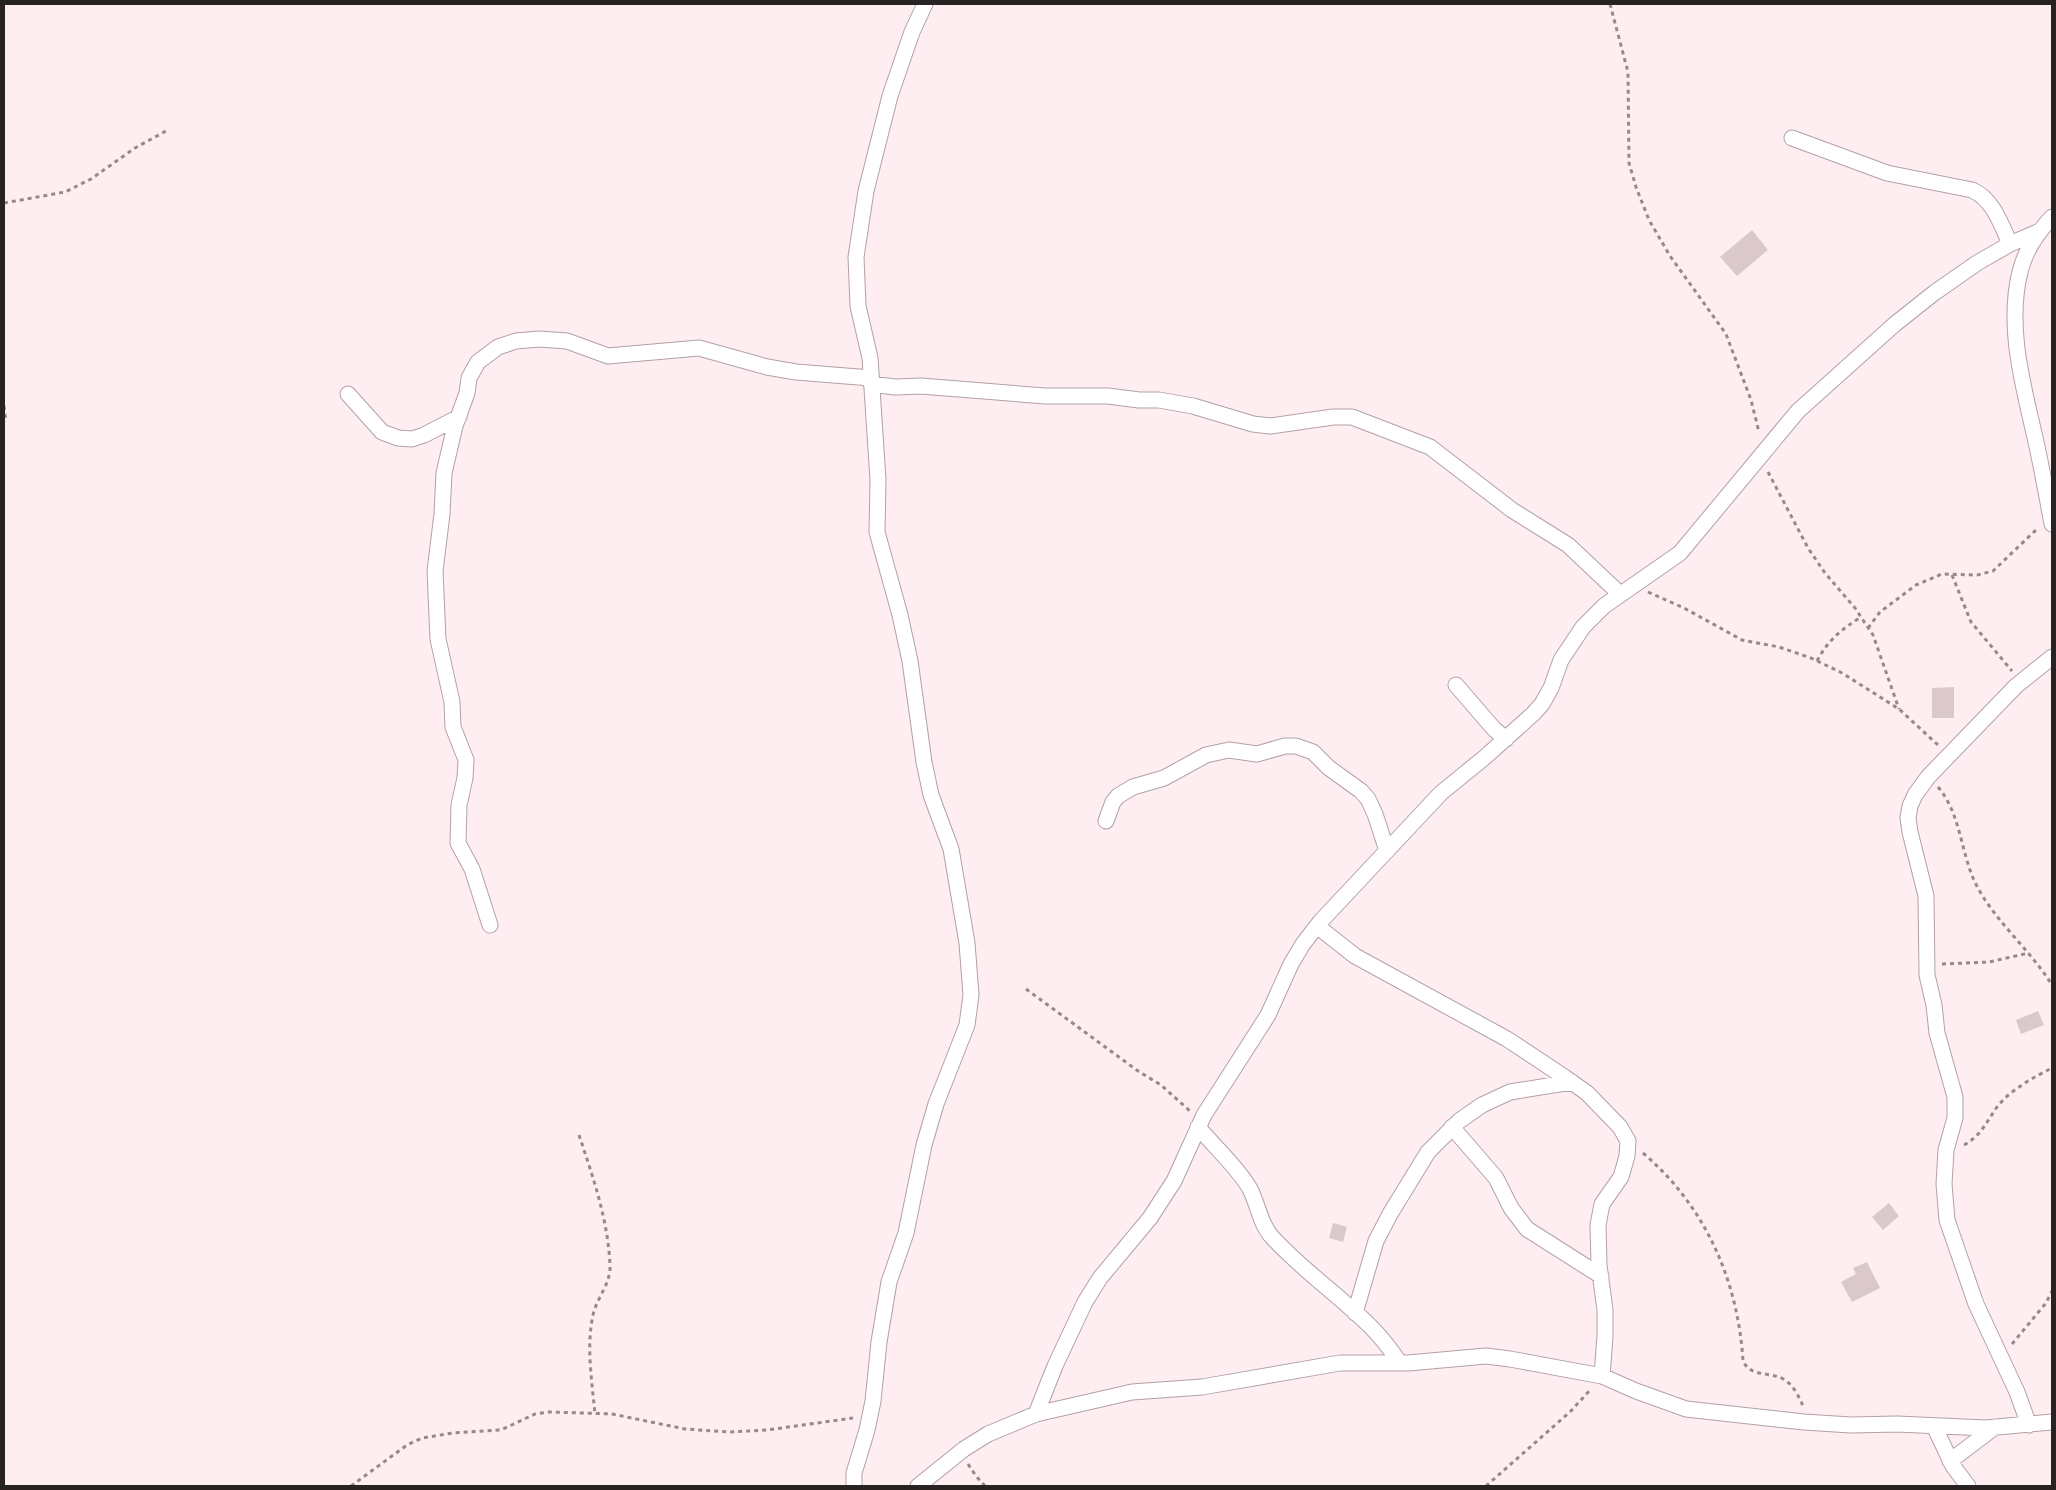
<svg xmlns="http://www.w3.org/2000/svg" width="2056" height="1490" font-family="'Space Grotesk',sans-serif">
<style>
.building{fill:#dbc8cc}
.lines{fill:none;stroke-linecap:round;stroke-linejoin:round}
.street-casing{stroke:#b3a1a4;stroke-width:17}
.path{stroke:#95898b;stroke-width:3;stroke-dasharray:4 4;stroke-linecap:butt}
.street{stroke:#fff;stroke-width:15}
</style>
<rect width="100%" height="100%" fill="#feeef1"/>
<path class="building" d="M1752,230l16,20 -31,26 -17,-19z
M1954,687v31h-22v-30z
M2038,1011l6,14 -23,9 -5,-14z
M1889,1203l10,13 -16,14 -11,-13z
M1333,1223l14,4 -4,15 -14,-4z
M1867,1262l13,26 -28,14 -11,-20 15,-8 -3,-6z"/>
<g class="lines">
<g class="street-casing">
<path id="street" d="M1792,138l95,35 85,17c21,9 29,34 38,54
M2052,217c-15,16 -27,33 -32,55 -14,56 4,116 16,170 6,27 11,55 16,82
M871,384l24,3 26,-1 124,10h63l31,4h20l34,6 60,18 17,2 63,-9h19l78,30 82,63 56,35 52,49
M348,394l34,38 16,6 14,1 12,-4 35,-18
M1456,685l38,44 12,10
M1106,821l7,-19 5,-6 15,-9 31,-9 42,-23 23,-5 28,4 28,-8h11l17,6 16,16 32,23 7,8 7,15 12,37
M490,925l-18,-56 -14,-26 1,-38 6,-27 1,-18 -13,-33 -1,-25 -14,-63 -3,-68 7,-57 2,-41 11,-47 12,-33 2,-15 9,-16 20,-15 18,-6 23,-2 28,2 41,15 91,-8 68,19 29,5 75,6
M1317,926l38,30 152,83 56,37 24,17 33,34 8,14 -1,15 -6,21 -19,27 -4,21 1,40 6,45v26l-3,40
M1198,1127c15,18 42,43 52,62 8,15 10,35 22,48 30,33 67,58 99,90 11,11 20,23 29,36
M1452,1127l44,51 15,30 16,21 74,47
M1355,1313l21,-72 14,-27 38,-62 31,-31 23,-16 28,-13 62,-10
M1036,1414l19,-48 30,-64 15,-24 50,-60 24,-37 30,-66 64,-100 23,-51 12,-20 17,-22 121,-129 43,-35 49,-44 9,-10 9,-16 10,-28 22,-33 21,-21 76,-53 118,-142 97,-87 39,-31 43,-30 33,-19 30,-13
M2029,1425l-12,-33 -41,-88 -29,-84 -3,-36 2,-34 9,-32v-21l-18,-64 -3,-28 -7,-30 -1,-79 -16,-64 -2,-14 2,-12 5,-11 13,-18 88,-91 36,-29
M1934,1426l19,40 15,20
M1950,1461l45,-34
M854,1486v-13l13,-43 6,-29 6,-59 10,-60 17,-49 18,-88 12,-41 31,-79 4,-30 -4,-52 -16,-94 -20,-54 -7,-33 -14,-101 -10,-46 -23,-83 1,-52 -8,-122 -12,-52 -2,-49 10,-66 24,-95 22,-64 13,-28
M918,1486l46,-37 24,-15 48,-20 96,-22 70,-5 138,-24h68l78,-7 24,3 92,17 34,15 50,18 118,13 47,3 46,-1 89,4 66,-6"/>
</g>
<path class="path" d="M1610,4l18,68 1,91 7,24 13,33 21,36 56,78 25,66 8,32
M4,203l61,-11 26,-13 44,-31 31,-17
M4,406l2,16
M1768,472l40,76 17,25 30,35 18,27 26,74
M1952,575l19,47 41,49
M1648,592l36,16 58,32 37,7 32,11 31,15 57,36 39,36
M1868,628l12,-16 36,-27 26,-11 35,1 16,-4 45,-43
M1817,661c11,-21 25,-32 44,-44
M1938,787c25,30 22,70 41,103 20,35 52,61 73,95
M1942,964l47,-2 40,-9
M1026,989l112,82 23,14 29,26
M579,1135c14,42 29,85 31,130 1,19 -13,32 -17,50 -7,32 -1,66 2,99
M1964,1145c17,-9 23,-24 33,-38 13,-17 37,-30 55,-39
M1643,1153c62,53 95,127 100,208 8,17 28,10 42,19 9,6 14,17 18,26
M2012,1344l34,-41 6,-12
M968,1464l8,12 9,10
M351,1486l56,-41 15,-7 31,-5 48,-3 34,-16 14,-2 63,2 73,15 45,3 37,-2 86,-12
M1486,1486l85,-75 19,-21"/>
<use href="#street" class="street"/>
</g>
<rect width="2056" height="1490" fill="none" stroke="#292223" stroke-width="10"/>
</svg>
